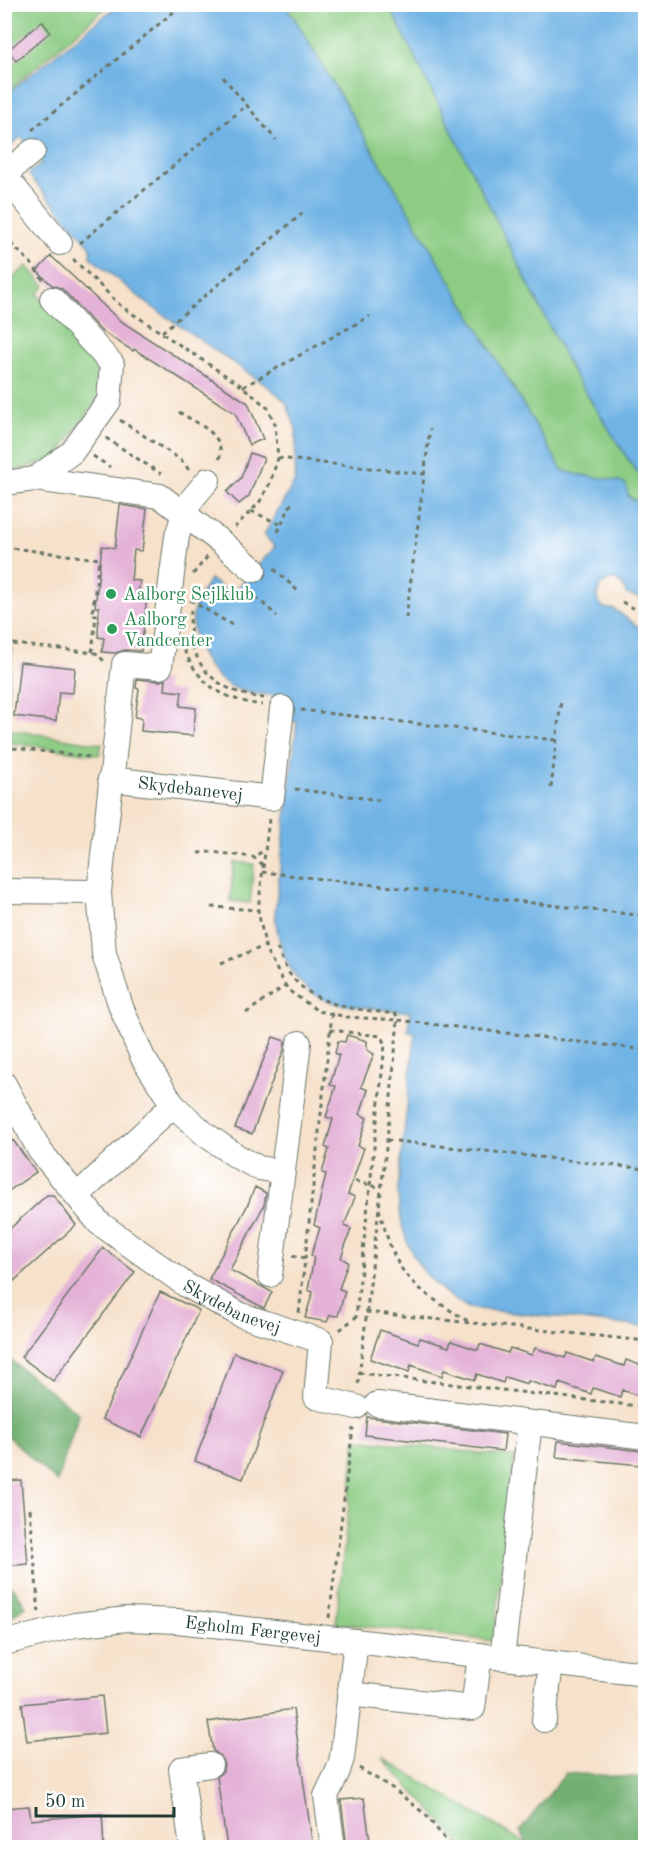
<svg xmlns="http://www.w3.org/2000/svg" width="650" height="1852" font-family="'Old Standard TT',serif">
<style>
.green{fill:#8ccc83;stroke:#56845c;stroke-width:1.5}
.forest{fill:#71b071;stroke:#487652;stroke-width:1.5}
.water{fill:#70b3e5;stroke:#48788c;stroke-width:1.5}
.building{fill:#e4b2d7}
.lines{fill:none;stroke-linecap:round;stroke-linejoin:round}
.minor-casing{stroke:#6a7668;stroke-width:26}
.path{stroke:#6a7668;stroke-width:3;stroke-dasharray:4.5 4.5;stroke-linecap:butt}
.minor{stroke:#fff;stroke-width:24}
.leisure-dot{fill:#2e9e5b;stroke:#fff;stroke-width:2}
.labels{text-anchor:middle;stroke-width:5;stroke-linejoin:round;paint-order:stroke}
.leisure-label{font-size:18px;fill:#27864d;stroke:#fff;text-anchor:start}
.street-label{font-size:18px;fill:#1f3d34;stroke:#fff}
</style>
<rect width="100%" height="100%" fill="#fff"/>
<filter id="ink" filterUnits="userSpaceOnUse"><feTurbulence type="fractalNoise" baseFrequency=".0167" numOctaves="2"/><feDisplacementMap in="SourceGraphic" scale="12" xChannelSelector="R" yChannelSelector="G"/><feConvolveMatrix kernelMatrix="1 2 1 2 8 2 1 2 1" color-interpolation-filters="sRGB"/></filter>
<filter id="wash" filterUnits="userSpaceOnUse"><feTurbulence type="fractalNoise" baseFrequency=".008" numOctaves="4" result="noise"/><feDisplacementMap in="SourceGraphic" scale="24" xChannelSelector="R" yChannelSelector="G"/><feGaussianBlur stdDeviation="1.35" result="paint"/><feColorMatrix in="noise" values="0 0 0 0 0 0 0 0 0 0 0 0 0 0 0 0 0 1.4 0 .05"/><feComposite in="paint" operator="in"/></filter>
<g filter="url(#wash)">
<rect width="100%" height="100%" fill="#f6e1ca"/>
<path class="green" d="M5,5h104l-104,88z
M284,5h105l183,366 65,102 8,1v26c-16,3 -18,-8 -26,-19l-46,-6 -11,-4 -269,-455z
M27,266l18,20 -8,8 56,56 10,41 -46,66 -42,14 -10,-2 -1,-183z
M5,648l7,1 -7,80 97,15 -3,11 -94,-13z
M234,862l20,2 -4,39 -20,-2z
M356,1439l158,18 -20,184 -158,-18z
M382,1758l150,89h-70l-10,-14z"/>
<path class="forest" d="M4,1355l75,59 -22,68 -52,-48z
M5,1585l9,3 12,18 -21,15z
M566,1773l79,5v69h-116l-9,-16z"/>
<path class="water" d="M118,5h166l9,11 269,454c21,9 45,5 64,14l2,12 4,4h13v100l-19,-6c-2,-9 -5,-12 -14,-15l-12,6 -3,14c4,8 8,11 17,10l31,23v695l-176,-19c-49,-27 -70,-64 -71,-119l17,-156 -7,-1 2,-20c-22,-3 -59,-4 -79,-10 -39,-13 -53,-52 -56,-89l22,-191 -7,-1 2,-24c-15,-2 -32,-2 -46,-5 -36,-8 -63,-55 -50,-89 3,-8 10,-16 14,-24l21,16 44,-48 -11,-12 31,-54 1,-52 -10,-27 -16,-14 -122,-84 -58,-47 1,-10 -63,-73 14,-11 -21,-26 -16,13 -1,-54z
M389,5h256v469l-8,-1 -65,-102z"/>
<g id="blocks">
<path class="building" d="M42,21l8,11 -34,29 -8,-11z
M51,256l68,64 129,83 15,36 -14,6 -14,-32 -101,-64 -1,2 -32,-20 -39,-42 -10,-4 -15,-14z
M250,453l14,5 -15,38 -10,8 -12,-12 14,-14z
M120,505l27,4 -5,42 -8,-1 -3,30 9,1 -2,14 9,1 -6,55 -16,-1 -10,3 -13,-1 2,-14 -6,-1 1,-30h-4l7,-61 13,2z
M20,662l55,6 -2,25 -14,-1 -3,29 -42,-5z
M137,679l22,2 7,-1 -1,10 17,2 -2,14 16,2 -3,28 -52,-5 1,-13 -7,-1 4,-28 -3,-1z
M347,1035l20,6v9l7,4 -13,33 7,3 -8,24 7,4 -9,28 6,2 -16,46 7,3 -11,29 7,3 -10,29 7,4 -9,27 6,2 -7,25 -8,-1 -3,7 -22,-4 8,-26 -5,-2 6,-33 -3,-2 9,-27 -6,-3 12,-51 -4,-1 7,-24 -4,-2 8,-28 -7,-2 10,-31 -6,-1 9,-30 -4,-2 3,-12 7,1z
M273,1037l12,4 -1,9 -32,84 -17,-6z
M13,1140l23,32 -32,22v-47z
M255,1187l11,6 -2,12 -34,65 42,22 -8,16 -55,-29 39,-75z
M47,1195h6l23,30 -72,65v-56z
M103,1248l32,24 -82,109 -32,-24z
M160,1292l39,18 -58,127 -39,-18z
M380,1330l38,13 2,-5 29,9 2,-6 27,9 2,-6 28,9 2,-5 22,7 3,-7 30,10 2,-5 27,9 2,-5 28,9 2,-6 19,7v31l-23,-8 -2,7 -27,-9 -2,6 -32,-11 -2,7 -29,-9 -1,3 -22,-7 -2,6 -26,-9 -2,6 -31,-10 -2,6 -31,-11 -2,7 -39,-13z
M234,1353l49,17 -40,109 -48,-18z
M367,1417l138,17 -2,17 -138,-16z
M558,1441l84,10 -1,14 -85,-8z
M21,1480l7,84 -24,2v-85z
M102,1696l4,37 -79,8 -5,-37z
M293,1709l20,139h-86l-10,-71 6,-6 1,-9 -3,-6 -8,-5 -5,-29z
M364,1798l7,50h-24l-6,-48z
M29,1806l2,14 71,-6 2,34h-87v-5l-13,1v-36z"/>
</g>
</g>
<g filter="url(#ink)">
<use href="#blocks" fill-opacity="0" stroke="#6a7668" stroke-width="1.5"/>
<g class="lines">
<g class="minor-casing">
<g id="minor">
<path d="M4,175l56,68"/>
<path d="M4,175l29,-24"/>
<path d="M35,479l125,17 61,46 33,28"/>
<path d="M208,480l-16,19 -8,15 -7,22 -17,131 -36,-3 -25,228 5,62 17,53 22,51 30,47 33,30 32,22 21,11 23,4"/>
<path d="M4,483l31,-4 37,-27 37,-51 3,-37 -60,-65"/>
<path id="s1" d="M110,779l162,19 10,-90"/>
<path d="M4,891l95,1"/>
<path id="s2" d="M4,1084l36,67 59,72 87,62 55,30 80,26 -5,56 40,10"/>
<path d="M77,1196l96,-91"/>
<path d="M270,1275l29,-232"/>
<path d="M377,1404l269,33"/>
<path id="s3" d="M4,1643l71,-18 52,-6 50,2 469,53"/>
<path d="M502,1658l28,-235"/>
<path d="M349,1694l124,14 7,-53"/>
<path d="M544,1720l7,-57"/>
<path d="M192,1848l-11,-79 29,-4"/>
<path d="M333,1848l-7,-52 12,-25 4,-13 14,-117"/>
</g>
</g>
<path class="path" d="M8,4l2,18
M223,77l53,63
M32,130l151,-126
M4,237l27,26 12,17
M80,243l167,-138
M73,259l48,47 122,81 25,21 7,16 3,34 -8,25 -11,20 -24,24
M162,332l143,-121
M243,387l127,-71
M179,412c20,13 50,23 39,51
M120,420l61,40 8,10
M106,438l55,36
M93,456l17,11
M278,458l146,16
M251,511l31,14
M278,532l14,-30
M4,547l95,12 -7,56h4l-4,38
M274,569l25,23
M193,574l15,-18
M249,591l28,25
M190,600l42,25
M622,602l24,13
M191,610c-6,52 22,82 73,88
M406,618l24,-189
M4,643l92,10 8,8
M184,650c17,37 39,49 78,55
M301,710l255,30
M4,747l88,10
M551,788l10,-88
M295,789l84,11
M269,819l-11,91 8,40 22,40 30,21 30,6 50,3 -11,120 -29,246
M198,853l13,-1 42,5
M263,865l-10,-8 12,-7
M262,872l384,44
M211,907l47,3
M277,948c4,8 7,18 12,25 25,35 69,36 107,41l2,6 248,30
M221,963l44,-17
M246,1013l39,-27
M330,1030l51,6 4,9 -29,272 -19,15
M387,1140l259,29
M355,1181l26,7
M379,1209c5,17 9,34 17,50 13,28 49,48 75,64
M292,1256l13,2
M366,1312l280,29
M299,1313l33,-299
M359,1373l287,34
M30,1509l9,105
M329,1618l24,-190
M359,1768l33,20 33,26 27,34"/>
<use href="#minor" class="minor"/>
</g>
</g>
<g class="leisure-dot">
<circle cx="111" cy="594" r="6"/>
<circle cx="112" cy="629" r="6"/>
</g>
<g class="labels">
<g class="leisure-label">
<text x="123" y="600">Aalborg Sejlklub</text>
<text x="124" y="625">Aalborg<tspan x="124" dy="21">Vandcenter</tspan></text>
</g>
<g class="street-label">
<text dy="6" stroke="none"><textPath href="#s1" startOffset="81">Skydebanevej</textPath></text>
<text dy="6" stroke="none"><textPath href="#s2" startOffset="327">Skydebanevej</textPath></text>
<text dy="6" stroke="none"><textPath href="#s3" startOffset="252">Egholm Færgevej</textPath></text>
</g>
</g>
<rect width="650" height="1852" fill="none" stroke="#fff" stroke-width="24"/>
<path d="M36 1807v9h138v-9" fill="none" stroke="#1f3d34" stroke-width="3"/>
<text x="45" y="1807" font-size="18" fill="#1f3d34" stroke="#ffffff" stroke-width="4.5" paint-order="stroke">50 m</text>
</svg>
